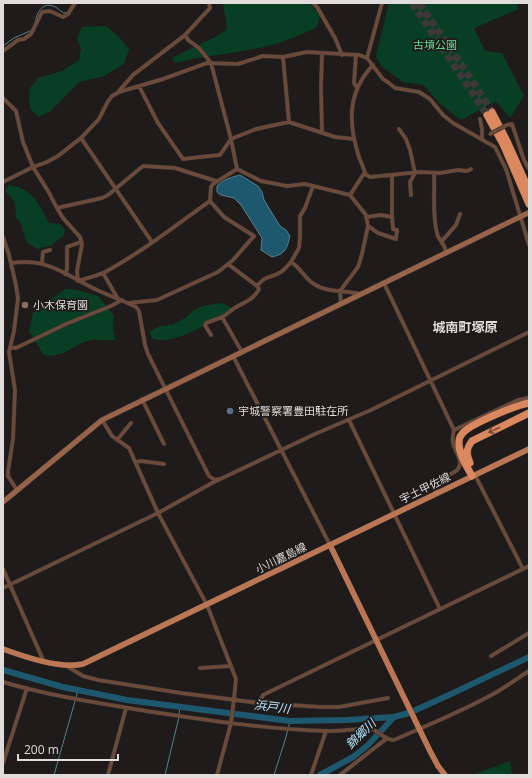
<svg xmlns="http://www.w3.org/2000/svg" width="532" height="778" font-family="'Open Sans','Noto Sans JP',sans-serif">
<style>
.green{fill:#083f24}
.water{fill:#1d586e;stroke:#57808f}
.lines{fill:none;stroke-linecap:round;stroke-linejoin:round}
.stream{stroke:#57808f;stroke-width:1}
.river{stroke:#1d586e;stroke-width:6}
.highway-tunnel{stroke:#3c3837;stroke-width:7;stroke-dasharray:7 3.5;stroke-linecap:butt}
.street-casing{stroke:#3a3635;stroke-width:4.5}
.secondary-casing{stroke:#3a3635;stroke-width:6}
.primary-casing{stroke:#3a3635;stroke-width:6}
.highway-casing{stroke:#3a3635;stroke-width:8}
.street{stroke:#6b4a3a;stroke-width:3.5}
.secondary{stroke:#986349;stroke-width:5}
.primary{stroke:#bb7754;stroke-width:5.5}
.highway{stroke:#db885e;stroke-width:7}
.street-bridge-casing{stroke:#3a3635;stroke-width:4.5;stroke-linecap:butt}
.street-bridge{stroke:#6b4a3a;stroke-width:3.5}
.oneway{stroke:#744c39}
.education-dot{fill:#8d6e63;stroke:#1f1b1a;stroke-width:1.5}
.service-dot{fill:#5c6f8a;stroke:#1f1b1a;stroke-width:1.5}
.labels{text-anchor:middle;stroke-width:3.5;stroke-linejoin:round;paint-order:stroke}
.park-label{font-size:11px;fill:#62db96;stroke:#1f1b1a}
.poi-label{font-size:11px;fill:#dfdcdb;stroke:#1f1b1a;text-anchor:start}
.street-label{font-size:11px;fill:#dfdcdb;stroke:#1f1b1a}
.water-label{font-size:12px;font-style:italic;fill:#b7e8fe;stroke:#1f1b1a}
.quarter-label{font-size:13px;font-weight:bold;fill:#dfdcdb;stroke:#1f1b1a}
</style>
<rect width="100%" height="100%" fill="#1f1b1a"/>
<path class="green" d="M223,3h86l11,13 -3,11c-21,11 -45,19 -69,23 -25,5 -49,6 -73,13l-3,-5 45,-22 10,-7z
M389,3h128l2,6 -45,19 11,23 17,2 22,43 -14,22 -14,-17 -35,19 -22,-17 -15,-18 -21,-3 -22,-16 -5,-10z
M106,26l12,10 11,13 -5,15 -20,12 -25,6 -28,29 -13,6 -8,-9 -1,-12 1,-8 8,-10 24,-7 17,-11 2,-11 -4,-10 5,-12z
M8,185c24,3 31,18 41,38l11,1 5,6 -1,5 -12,10 -14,4 -11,-6 -6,-19 -5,-7 -1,-13 -4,-7 -6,-6z
M65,289l12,1 21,6 16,20c-1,9 -2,16 2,24 -9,1 -21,-2 -29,1 -15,5 -26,18 -43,14l-15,-24 4,-18z
M220,303l5,1 8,5c-22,12 -55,36 -80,30l-4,-7 11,-6 12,-1 13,-7 9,-8 9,-4z
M510,761l2,14h-40l3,-1z"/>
<path class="water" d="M240,175l18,11 4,6 2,8 16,26 6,4 4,6c-3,12 -4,18 -18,21l-11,-7 1,-12 -21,-33 -7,-7 -13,-3 -4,-3v-6c6,-6 14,-9 23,-11z"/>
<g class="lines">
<path class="stream" d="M35,23c1,-9 7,-21 18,-17 4,1 7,5 11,7l4,-1
M3,46l11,-8 16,-7
M76,698l2,-8
M179,714l1,-7
M54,775l21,-74
M165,775l14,-58
M274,775l12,-38 4,-16"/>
<path class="river" d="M3,670l60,17 64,13 163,21 57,-1 47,-3 15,-4 40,-18 80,-38
M320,775l33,-18 15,-12 26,-28"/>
<path class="highway-tunnel" d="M412,3l75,112
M419,3l51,74 22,35"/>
<g class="street-casing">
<path id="street" d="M313,3l4,4 18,31 7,17
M185,35l3,5 11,8 12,15 20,76 6,30 24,12 26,5 18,-2 45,11 16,20 2,11 -6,28 -4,13 -18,24 1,13
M3,51l11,-8 4,-3 6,-1 7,-5 11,-22 8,-1 13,6 5,-3 7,-11
M322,53l-1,35 1,44
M356,55l-2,28 3,5
M283,57l6,65
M367,58l15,-55
M373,65c-25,27 -25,55 -15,89 2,7 6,13 7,20l5,3 50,-5 20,1 18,-3 9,1 4,-2
M139,86l19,37 25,36 17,-2 20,-2 11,-16 25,-10 33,-7 46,15 19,2
M119,91l14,-16 52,-40 25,-27 -1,-5
M3,98l13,13 7,31 10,25 15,24 9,17 6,10 17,19 2,7 -5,27 1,10
M480,119l2,10v10
M507,125l5,-1 12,36 5,9
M399,129l7,10 4,11 5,23 -5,9 1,13
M81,138l71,104
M434,173c1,18 -2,43 3,60 1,8 8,9 9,20
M3,182l30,-15 14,-5 11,-6 23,-18 18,-19 8,-16 5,-7 7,-4 44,-13 44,-16 31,1 25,-8 20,1 24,-5 52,3 8,3 16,21 6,4 6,5 24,4 11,7 13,16 10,8 42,24 11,22 23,76
M350,195l15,-23
M57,208l45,-10 6,-3 35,-29 32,2 41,13
M366,217l15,-2 11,2v-42
M368,226l10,7 18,6 1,-9 -4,-1 -1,-12
M3,237l6,18 7,30 2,13 -4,33 -5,21 6,38 -2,49 -5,32v5l9,14
M442,241l14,-16 4,-11
M291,262l8,-14 1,-11v-21l5,-8 8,-22
M11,263c36,-5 52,10 82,25 14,7 29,12 43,19l3,4 6,34 3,9 61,122 6,4 4,-1
M42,263l1,-11 7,-2
M228,264l29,22c10,-12 12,-7 22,-13 5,-2 8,-7 12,-11 10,6 14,17 23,22 13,9 31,6 46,10
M103,273l15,26
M65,274l2,-5v-22l14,-5
M78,281c8,-3 20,-5 27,-9 37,-20 71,-47 105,-71
M384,283l70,147c-1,4 -2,9 -1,13 1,7 12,20 4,27 -6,6 -16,6 -23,12v6l3,5
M129,303l28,-3 61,-28 15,-12 21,-24 -30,-19 -14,-16 1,-14 2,-3 24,-15
M211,335l-6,-10 1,-2 16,-6
M10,347l6,1 50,-24 45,-18 11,-6
M242,352l-20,-35c4,-2 7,-5 11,-8 9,-6 21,-9 26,-20l-2,-3
M233,356l97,189
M142,399l22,45
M102,420l10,16 17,12 29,65 49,92 29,74 -2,20 -3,24 -14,52
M349,420l91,189
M454,430l64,-30 11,-2
M117,440l14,-17
M135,462l6,-1 23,3
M475,475l48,94
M3,569l41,93
M3,588l155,-75 54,-30 103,-49 56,-24 158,-78
M491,656l38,-23
M65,665l18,11 15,4 83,13 78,10 62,4h18l49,-9
M200,668l31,-2
M3,682c47,14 95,21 143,29 59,9 119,18 179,20 15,1 30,-3 45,-2 8,0 13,11 24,11 34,-15 69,-29 101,-47 12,-7 23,-15 34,-22
M259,703l4,-8 4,-2 262,-127
M3,763l24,-75
M108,775l18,-67
M311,775l15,-44
M340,775l46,-36"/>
</g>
<g class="secondary-casing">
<path id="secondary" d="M3,502l99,-82 426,-207"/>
</g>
<g class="primary-casing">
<path id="primary" d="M330,545l100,206 8,15 7,9
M3,649c22,8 57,20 80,15l446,-215"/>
</g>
<g class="highway-casing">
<path id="highway" d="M492,112l14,27 23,51
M487,115l16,29 26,60
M470,463c-4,-9 -4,-14 2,-22l57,-28
M472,476c-5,-9 -14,-23 -13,-34 0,-3 1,-6 3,-8 7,-10 55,-29 67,-31"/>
</g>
<use href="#street" class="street"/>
<use href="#secondary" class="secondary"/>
<use href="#primary" class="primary"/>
<use href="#highway" class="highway"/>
<g class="street-bridge-casing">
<path id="street-bridge" d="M490,134l17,-9"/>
</g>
<use href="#street-bridge" class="street-bridge"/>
</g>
<defs><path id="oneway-shaft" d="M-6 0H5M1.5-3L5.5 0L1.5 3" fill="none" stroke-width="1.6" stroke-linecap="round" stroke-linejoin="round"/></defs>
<use class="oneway" href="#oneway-shaft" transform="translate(494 430) rotate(155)"/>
<circle class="education-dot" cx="25" cy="305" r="4"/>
<circle class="service-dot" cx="230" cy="411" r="4"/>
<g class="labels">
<g class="park-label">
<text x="435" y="49">古墳公園</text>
</g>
<g class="poi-label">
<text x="33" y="309">小木保育園</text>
<text x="238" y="415">宇城警察署豊田駐在所</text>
</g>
<g class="street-label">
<text transform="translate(425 488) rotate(-26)" y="4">宇土甲佐線</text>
<text transform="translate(281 558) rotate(-26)" y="4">小川嘉島線</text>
</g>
<g class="water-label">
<text transform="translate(272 707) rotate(7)" y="4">浜戸川</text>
<text transform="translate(361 734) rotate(-44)" y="4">錦郷川</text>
</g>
<g class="quarter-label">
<text x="465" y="332">城南町塚原</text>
</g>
</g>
<rect width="532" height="778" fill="none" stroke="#dfdcdb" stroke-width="8"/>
<path d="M18 754v6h100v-6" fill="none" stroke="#dfdcdb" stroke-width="2"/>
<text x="24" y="754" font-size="12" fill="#dfdcdb" stroke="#1f1b1a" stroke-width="3" paint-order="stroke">200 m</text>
</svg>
